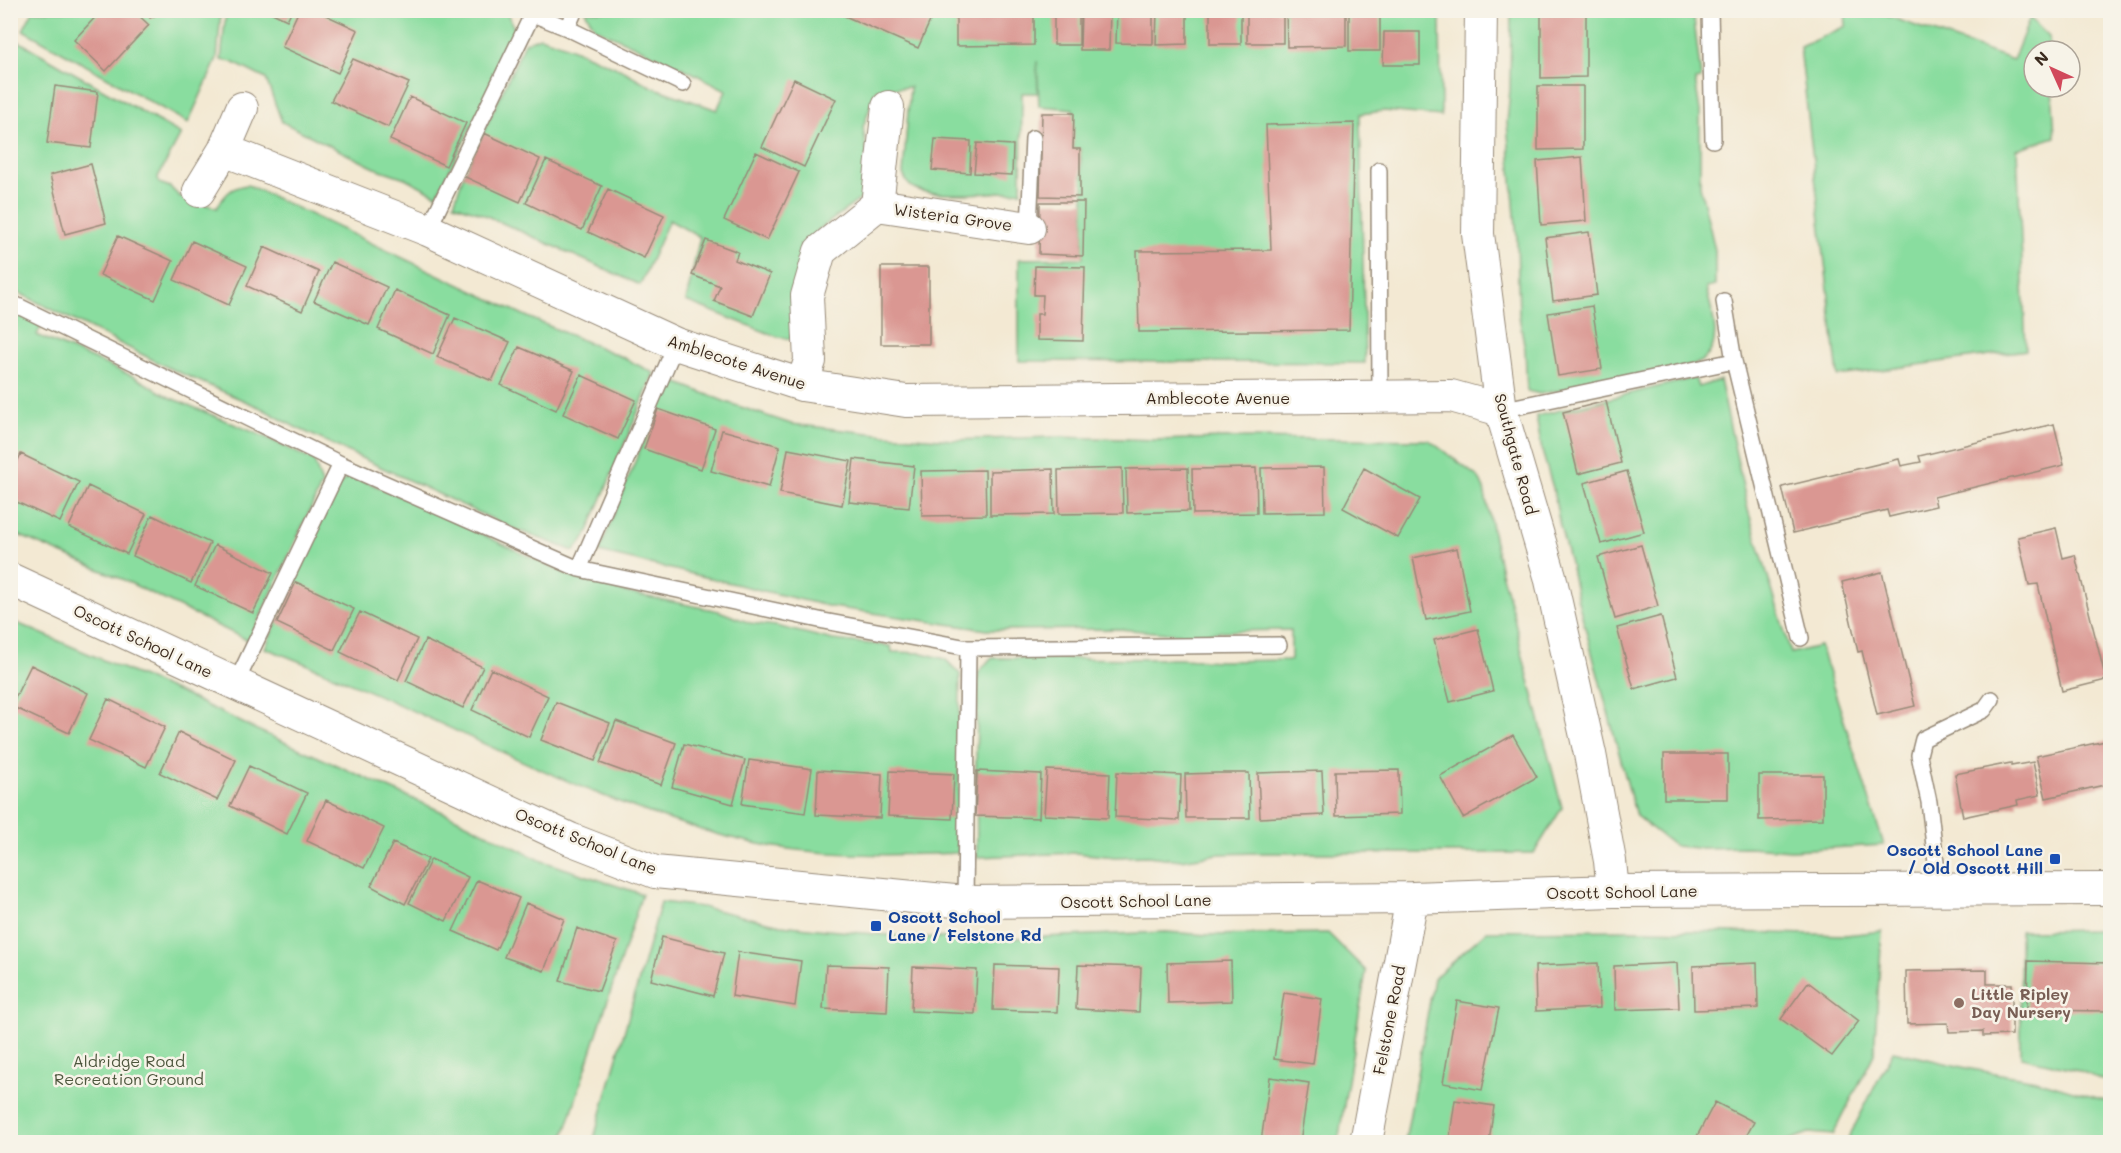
<svg xmlns="http://www.w3.org/2000/svg" width="2121" height="1153" font-family="Mali,sans-serif">
<style>
.green{fill:#89dd9f;stroke:#62845e;stroke-width:1.5}
.building{fill:#da9792}
.lines{fill:none;stroke-linecap:round;stroke-linejoin:round}
.lane-casing{stroke:#978a78;stroke-width:18}
.street-casing{stroke:#978a78;stroke-width:34}
.lane{stroke:#fff;stroke-width:15}
.street{stroke:#fff;stroke-width:32}
.transit-dot{fill:#1a4fb4;stroke:#f7f3e8;stroke-width:2}
.education-dot{fill:#8d6e63;stroke:#f7f3e8;stroke-width:2}
.labels{text-anchor:middle;stroke-width:5;stroke-linejoin:round;paint-order:stroke}
.street-label{font-size:16px;fill:#3b2a1e;stroke:#f7f3e8}
.transit-label{font-size:16px;font-weight:bold;fill:#164399;stroke:#f7f3e8;text-anchor:end}
.education-label{font-size:16px;font-weight:bold;fill:#785e54;stroke:#f7f3e8;text-anchor:start}
.park-label{font-size:16px;fill:#4e573e;stroke:#f7f3e8}
</style>
<rect width="100%" height="100%" fill="#f7f3e8"/>
<filter id="ink" filterUnits="userSpaceOnUse"><feTurbulence type="fractalNoise" baseFrequency=".0167" numOctaves="2"/><feDisplacementMap in="SourceGraphic" scale="12" xChannelSelector="R" yChannelSelector="G"/><feConvolveMatrix kernelMatrix="1 2 1 2 8 2 1 2 1" color-interpolation-filters="sRGB"/></filter>
<filter id="wash" filterUnits="userSpaceOnUse"><feTurbulence type="fractalNoise" baseFrequency=".008" numOctaves="4" result="noise"/><feDisplacementMap in="SourceGraphic" scale="24" xChannelSelector="R" yChannelSelector="G"/><feGaussianBlur stdDeviation="1.35" result="paint"/><feColorMatrix in="noise" values="0 0 0 0 0 0 0 0 0 0 0 0 0 0 0 0 0 1.4 0 .05"/><feComposite in="paint" operator="in"/></filter>
<g filter="url(#wash)">
<rect width="100%" height="100%" fill="#f3e9d3"/>
<path class="green" d="M1845,10l28,1 140,49 17,-42 19,19 1,14h-16v36h18l3,50 -38,12 9,201 -188,26 -38,-329 46,-21z
M33,11h188l-4,48 -29,64 -165,-93z
M226,11h275l6,2 10,22 -80,160 -32,-17 -30,-10 -93,-46 -16,-43 -34,-17 -11,-2z
M585,11h855l1,105 -57,-5 -24,3 5,249 -346,-2v-102l64,-1 1,-60 -4,-49h-7v-40l-34,-3 -2,-45 1,32h-16l-1,98c-25,1 -87,8 -107,-3 -7,-3 -8,-8 -11,-14l7,-87 -34,3 -13,37 4,27 -4,43 -46,34 -16,39 -10,69 -13,-2 -92,-36 14,-64 -31,-17 -29,65 -162,-73 -24,-8 9,-28 62,-133 15,-6 24,8 60,26 28,16 65,23 9,-20 -37,-19 -94,-43z
M1511,11h182l8,68 -6,1 5,31v75l15,64v36l-9,2c5,21 18,55 -2,71 -3,3 -8,5 -12,7l-152,28 -13,-3 -2,-42 -6,-33 -2,-78 -10,-115 3,-34z
M18,41l163,93 -23,43 1,6 11,4 9,9 38,12c7,-13 15,-22 31,-23l282,133 92,39 32,16 -68,163 -12,15 -62,-23 -65,-30 -152,-71 -34,-19 -92,-40 -158,-79 -1,-232z
M10,312l32,12 -5,11 98,42 34,20 96,40 49,24 8,23 -73,157 -125,-61 -113,-48z
M1695,378l3,9 22,-7 28,130 43,143 29,-7 64,199 -93,5 -42,-3 -52,1 -22,-2 -39,-30 -58,-215 -8,-38 -10,-37 -7,-38 -11,-37 -6,-35z
M668,379l58,23 65,22 95,11 67,5 103,-3 101,3 69,-2 203,2 50,38 5,11 17,83 12,41 9,40 40,155 -28,45h-277l-39,1 -37,6 -33,-4 -33,1 -39,-4 -99,4 -1,-96 2,-88 13,-15 190,1 40,2 70,-1v-30l-65,1 -37,4 -70,-6 -132,1 -155,-23 -233,-55z
M350,475l62,26 158,75 58,17 91,18 31,12 26,3 57,14 58,6 1,6 30,1 23,6 15,15 -2,179c-73,3 -151,4 -222,-14 -166,-41 -312,-132 -471,-191l71,-161z
M10,620l179,77 68,33 197,87 88,44 100,33 -80,248h-551z
M661,902l41,5 79,18 45,5 84,7 84,2 172,-7 42,3 120,-2 38,38 -28,171h-745z
M1648,930l198,5 36,-4 -8,123 -41,81 -24,-2 -25,9h-379l29,-164 53,-47z
M2110,930v153l-35,-14 -54,-12 -1,-126z
M1893,1051l78,18 65,11 74,22v40h-261l-2,-1z"/>
<g id="blocks">
<path class="building" d="M102,10h31l16,15 -43,46 -32,-31z
M146,10h20l-16,8z
M266,10h26l-5,10z
M299,10h16l43,20 -20,43 -56,-26z
M831,10h104l-17,38z
M956,10h78v35l-78,1z
M1054,10h25v35h-25z
M1081,10h29l-1,40h-29z
M1117,10h36v34l-37,-1z
M1157,10h30v34l-31,1z
M1210,10h31v34h-31z
M1247,10h36v33h-36z
M1286,10h60v36l-59,1z
M1349,10h31v41h-31z
M1541,14h45v63l-45,1z
M1384,32h36v33h-37z
M353,59l56,24 -21,44 -57,-26z
M794,79l42,20 -32,68 -42,-20z
M55,86l43,6 -7,56 -44,-5z
M1538,86h45v63l-45,1z
M410,97l56,26 -20,43 -56,-26z
M1042,113h32l-1,36h7v48l-40,-1z
M1354,123l-5,207 -210,2 -2,-81 134,-1 -5,-125z
M484,133l56,26 -20,43 -57,-26z
M935,139l36,2 -1,32 -38,-3z
M977,143l36,2 -1,30 -38,-2z
M756,152l43,20 -32,68 -43,-20z
M1582,157l4,64 -45,4 -4,-64z
M546,160l56,26 -20,44 -56,-27z
M91,164l15,59 -41,11 -15,-59z
M608,189l56,26 -20,43 -56,-26z
M1040,202h44l-1,54 -44,-2z
M1589,232l8,63 -44,6 -8,-63z
M118,236l55,25 -18,39 -55,-25z
M706,240l32,12 -3,8 35,14 -17,42 -39,-15 6,-15 -28,-11z
M192,241l55,25 -18,39 -55,-25z
M264,247l55,25 -17,39 -55,-25z
M332,262l55,25 -18,38 -55,-24z
M1035,266l50,1 -2,74 -46,-1v-26h5l1,-19h-9z
M881,267h48v77h-48z
M395,290l55,25 -17,39 -55,-25z
M1592,306l10,63 -44,7 -10,-63z
M455,318l55,24 -18,39 -55,-24z
M519,347l55,24 -18,39 -55,-25z
M581,375l55,25 -18,39 -55,-25z
M1606,401l15,62 -43,11 -15,-62z
M658,409l57,20 -14,40 -57,-20z
M2054,424l10,41 -130,32 2,9 -47,11 -2,-7 -94,23 -11,-46 117,-28 2,7 20,-4 -2,-6z
M722,430l58,16 -11,41 -58,-16z
M788,449l63,12 -9,44 -62,-12z
M21,454l58,28 -19,40 -50,-23v-22z
M854,459l60,7 -5,42 -60,-6z
M1324,467l1,45 -63,1 -1,-45z
M1122,468l1,45 -64,1 -1,-44z
M1188,468l1,43 -62,2 -1,-44z
M1256,468l1,45 -64,1 -1,-45z
M1364,468l56,31 -22,39 -55,-30z
M1053,469l1,45 -64,1v-44z
M985,470l1,45 -64,1 -1,-45z
M1627,471l17,61 -43,12 -17,-61z
M88,486l58,28 -19,40 -58,-27z
M152,515l58,28 -19,40 -58,-27z
M2056,528l7,30 12,-3 31,125 -44,11 -24,-107 -9,1 -11,-48z
M215,545l58,28 -20,40 -58,-27z
M1641,545l17,61 -43,13 -17,-62z
M1457,548l13,63 -44,9 -13,-62z
M1882,572l33,134 -38,9 -15,-64 -4,1 -16,-70z
M296,582l58,27 -20,41 -57,-27z
M360,612l57,27 -19,41 -58,-28z
M1661,616l16,61 -43,12 -17,-61z
M1478,629l15,62 -43,11 -16,-62z
M425,640l58,27 -20,41 -57,-27z
M31,665l57,28 -19,40 -58,-27z
M491,669l57,27 -19,41 -57,-27z
M108,699l57,28 -19,40 -57,-27z
M556,702l54,21 -15,38 -54,-21z
M616,721l60,22 -15,42 -61,-22z
M179,732l57,28 -19,40 -57,-27z
M1513,735l24,42 -74,41 -23,-42z
M2110,740v48l-1,-4 -63,14 -10,-42z
M684,744l61,16 -12,44 -61,-17z
M1664,754h64v45h-64z
M749,760l63,9 -7,44 -63,-9z
M2033,762l7,33 -23,5 1,5 -55,12 -8,-43 56,-11v3z
M249,766l58,27 -20,41 -57,-28z
M818,770l64,4 -2,44 -64,-3z
M1047,770l63,3 -2,45 -64,-3z
M1399,770l1,44 -64,2 -1,-45z
M890,771l64,3 -2,45 -64,-3z
M977,771l64,3 -2,44 -64,-2z
M1322,771l2,44 -64,3 -2,-45z
M1117,772l64,3 -2,45 -64,-3z
M1217,773h32l1,45h-64l-1,-44z
M1759,775h64v44l-64,1z
M326,800l58,28 -20,40 -57,-27z
M393,843l35,16 -23,45 -34,-18z
M431,859l37,18 -22,44 -37,-18z
M477,880l42,18 -23,52 -43,-19z
M526,903l38,16 -20,52 -40,-14z
M577,928l40,14 -18,49 -39,-10z
M662,937l62,16 -11,43 -62,-16z
M738,952l63,9 -6,45 -63,-10z
M1231,961l1,40 -64,2 -1,-40z
M2028,961l82,2v48l-83,-1z
M1598,963l2,45 -64,3 -1,-45z
M1677,963l2,45 -64,2 -1,-44z
M1757,963l1,45 -64,2 -1,-44z
M826,965l63,2 -2,45 -64,-3z
M995,965l64,2 -2,45 -64,-2z
M1078,965l63,2 -2,45 -63,-3z
M913,967l64,3 -2,44 -64,-3z
M1987,970v14h25v51l-29,1v-5l-34,1 -1,-9 -41,1 -1,-53z
M1808,982l51,39 -27,35 -51,-37z
M1284,993l38,6 -9,65 -39,-5z
M1457,1001l42,7 -17,82 -39,-7z
M1270,1077l39,6 -9,59h-39z
M1455,1100l39,6 -5,36h-40z
M1715,1102l39,20 -11,20h-49z"/>
</g>
</g>
<g filter="url(#ink)">
<use href="#blocks" fill-opacity="0" stroke="#978a78" stroke-width="1.5"/>
<g class="lines">
<g class="lane-casing">
<path id="lane" d="M523,10l44,18 116,56
M1710,10l3,130
M567,28l8,-18
M1379,170l1,227
M1029,228l4,-90
M428,230l104,-215
M1724,301l10,60 67,277
M10,302l331,162
M676,344l-97,225 245,52 144,27
M1501,410l233,-49
M235,685l106,-221 238,105
M1939,889l-10,-87 -10,-47 4,-16 61,-29 8,-11
M965,902l3,-254 311,-3"/>
</g>
<g class="street-casing">
<path id="street" d="M1481,10l-3,224 23,176 49,166 40,178 20,107 3,30
M224,150l204,80 248,114 126,41 104,16 545,-5 50,14
M199,191l25,-41 18,-42
M877,205l11,-98
M802,385l8,-24 -3,-65 13,-45 57,-46 152,23
M10,579l560,260 85,33 310,30 447,-4 201,-7 497,-2
M1366,1142l46,-244"/>
</g>
<use href="#lane" class="lane"/>
<use href="#street" class="street"/>
</g>
</g>
<g class="transit-dot">
<rect x="2049" y="853" width="12" height="12" rx="3"/>
<rect x="870" y="920" width="12" height="12" rx="3"/>
</g>
<circle class="education-dot" cx="1959" cy="1003" r="6"/>
<g class="labels">
<g class="street-label">
<text transform="translate(953 217) rotate(8)" y="6">Wisteria Grove</text>
<text transform="translate(737 362) rotate(18)" y="6">Amblecote Avenue</text>
<text x="1218" y="404">Amblecote Avenue</text>
<text transform="translate(1516 454) rotate(75)" y="6">Southgate Road</text>
<text transform="translate(143 641) rotate(25)" y="6">Oscott School Lane</text>
<text transform="translate(586 841) rotate(22)" y="6">Oscott School Lane</text>
<text transform="translate(1622 892) rotate(-1)" y="6">Oscott School Lane</text>
<text transform="translate(1136 901) rotate(-1)" y="6">Oscott School Lane</text>
<text transform="translate(1389 1020) rotate(-79)" y="6">Felstone Road</text>
</g>
<g class="transit-label">
<text x="2043" y="856">Oscott School Lane<tspan x="2043" dy="18">/ Old Oscott Hill</tspan></text>
<text x="888" y="923" text-anchor="start">Oscott School<tspan x="888" dy="18">Lane / Felstone Rd</tspan></text>
</g>
<g class="education-label">
<text x="1971" y="1000">Little Ripley<tspan x="1971" dy="18">Day Nursery</tspan></text>
</g>
<g class="park-label">
<text x="129" y="1067">Aldridge Road<tspan x="129" dy="18">Recreation Ground</tspan></text>
</g>
</g>
<rect width="2121" height="1153" fill="none" stroke="#f7f3e8" stroke-width="36"/>
<g transform="translate(2052 69) rotate(315)"><circle r="28" fill="#f7f3e8" stroke="#aca397" stroke-width="1.5"/>
<path d="M0-4.5L10 22L0 15L-10 22Z" fill="#d1495b"/>
<text y="-9" font-size="16" font-weight="bold" text-anchor="middle" fill="#3b2a1e">N</text>
</g>
</svg>
